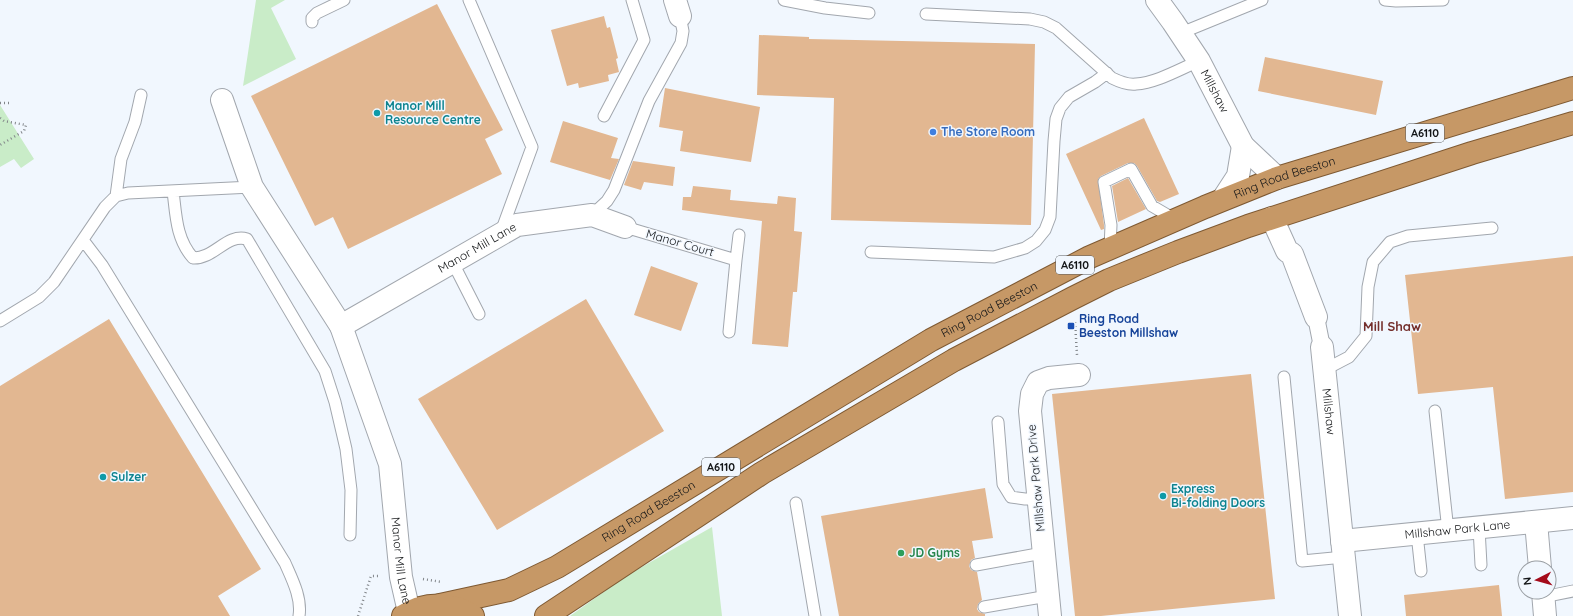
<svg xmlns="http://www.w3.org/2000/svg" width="1573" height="616" font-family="Quicksand,sans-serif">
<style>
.green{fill:#c9ecc8}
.building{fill:#e2b791}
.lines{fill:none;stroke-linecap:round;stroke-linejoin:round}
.service-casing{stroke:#a2a7ae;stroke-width:13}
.pedestrian-casing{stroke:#a2a7ae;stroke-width:18}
.minor-casing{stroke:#a2a7ae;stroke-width:24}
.tertiary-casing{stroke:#a2a7ae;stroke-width:24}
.trunk-casing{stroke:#7e5932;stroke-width:24}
.path{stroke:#82868a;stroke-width:2.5;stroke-dasharray:1 3;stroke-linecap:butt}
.service{stroke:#fff;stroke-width:11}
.pedestrian{stroke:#fff;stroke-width:16}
.minor{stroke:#fff;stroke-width:22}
.tertiary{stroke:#fff;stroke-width:22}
.trunk{stroke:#c69866;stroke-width:22}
.culture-dot{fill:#0f9aa8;stroke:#f1f7fe;stroke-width:1.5}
.shop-dot{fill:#3f7fe0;stroke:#f1f7fe;stroke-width:1.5}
.transit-dot{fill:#1a4fb4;stroke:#f1f7fe;stroke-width:1.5}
.leisure-dot{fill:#2e9e5b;stroke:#f1f7fe;stroke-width:1.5}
.labels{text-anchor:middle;stroke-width:3;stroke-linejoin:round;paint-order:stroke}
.shield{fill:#f1f7fe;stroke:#56595c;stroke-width:1}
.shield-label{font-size:11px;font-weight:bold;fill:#131517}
.street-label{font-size:12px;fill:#131517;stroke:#f1f7fe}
.culture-label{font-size:12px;font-weight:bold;fill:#0d838f;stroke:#f1f7fe;text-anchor:start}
.shop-label{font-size:12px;font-weight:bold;fill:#366cbe;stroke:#f1f7fe;text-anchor:start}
.transit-label{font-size:12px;font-weight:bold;fill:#164399;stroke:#f1f7fe;text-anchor:start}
.leisure-label{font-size:12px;font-weight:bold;fill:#27864d;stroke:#f1f7fe;text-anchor:start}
.neighbourhood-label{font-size:13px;font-weight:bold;fill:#742e2b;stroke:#f1f7fe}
</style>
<rect width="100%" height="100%" fill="#f1f7fe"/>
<path class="green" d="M256,0h29l-14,8 25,51 -53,27z
M0,105l34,54 -13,9 -7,-9 -14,8z
M712,527l10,89h-152l56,-40z"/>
<path class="building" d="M437,4l66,126 -18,9 17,35 -154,75 -15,-32 -18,9 -64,-130z
M604,16l3,12 3,-1 8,31 -2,1 3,13 -11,3 1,6 -30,7 -1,-5 -11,3 -16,-56z
M759,35l50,2v2l226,5 -4,181 -200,-5 3,-122 -77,-3z
M1265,57l118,24 -7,34 -118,-24z
M665,88l95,19 -9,55 -71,-11 3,-20 -24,-4z
M1144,118l35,76 -19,8 -3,-1 -20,-35 -3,-3h-6l-27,13 -3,3 6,46v4l-3,1 -35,-76z
M563,121l55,17 -7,20 8,1 -9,21 -60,-18z
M633,161l42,6 -2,19 -29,-4 -3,8 -17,-5z
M1128,178l18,31 -28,13 -6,-36z
M693,186l38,4 -1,10 47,4 1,-8 18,2 -2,33 8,1 -5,60h-4l-5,55 -36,-3 10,-123 -80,-11 1,-13h8z
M1573,256v236l-68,7 -12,-112 -75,7 -13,-119z
M651,266l47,17 -17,48 -47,-16z
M586,299l78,132 -167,99 -79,-131z
M109,319l152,250 -43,27 12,20h-230v-230z
M1251,374l24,225 -174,17h-26l-23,-222z
M985,488l8,50 -21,3 3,17 -4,2 -2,6 2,4 6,2 5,28 -4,4 -1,5 2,3 6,2v2h-146l-18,-100z
M1499,585l3,31h-96l-2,-21z"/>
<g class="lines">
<g class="service-casing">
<path id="service" d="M469,0l63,147 -31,85
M784,0l41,8 44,5
M1385,0l11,1 47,-1
M926,14l104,5 14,3 12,6 56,50c8,4 16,7 24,6 20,-1 44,-15 63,-23
M312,22v-4l5,-5 27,-13
M1181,33l81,-33
M604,116l40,-76 -12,-40
M173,191c3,24 3,48 20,67 21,1 34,-25 54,-19l78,132 10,31 11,47 5,41 -1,45
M116,196l5,-37 14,-37 6,-27
M592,215l15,-14 7,-11 35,-89 32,-58 2,-12 -3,-15
M625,227l111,33 -7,72
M83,240l19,25 183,298c7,16 17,35 14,53
M1110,248l1,-23 -7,-43 27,-13 21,37 24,14
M871,252l123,5 31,-9 11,-7 9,-11 5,-13 4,-76 2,-22 4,-11 9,-11 26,-15 12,-9
M736,260l3,-25
M452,261l27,53
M0,321l39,-24 15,-15 51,-75 11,-11 12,-3 124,-6
M1326,369l23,-12 17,-21 2,-49 5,-25 17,-20 18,-6 84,-8
M1284,377l18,184 42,-4
M1435,411l13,120
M998,422l5,62 8,13 14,2h13
M796,503l19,113
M1479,528l2,37
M1417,534l4,37
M976,565l67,-12
M1543,597l30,-6
M984,607l64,-11"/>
</g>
<g class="pedestrian-casing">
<path id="pedestrian" d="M1316,317l6,30"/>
</g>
<g class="minor-casing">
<g id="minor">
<path d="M675,0l5,16"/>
<path id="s1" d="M222,100l30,87 89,139 49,138 11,113 8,35"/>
<path d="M1272,218l15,33 5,3 24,63"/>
<path id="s2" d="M341,326l176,-101 75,-10 33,12"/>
<path id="s3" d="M1322,347l28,269"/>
<path d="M1536,522l4,46"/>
<path id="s4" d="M1342,541l231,-23"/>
<path d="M1543,592l2,24"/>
<path d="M1050,616l-20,-205 2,-17 6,-12 11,-4 30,-3"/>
</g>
</g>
<g class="tertiary-casing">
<g id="tertiary">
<path id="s5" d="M1157,0l16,22 26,39 44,85 34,32"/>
<path d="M1223,199l15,-23 5,-30"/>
</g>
</g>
<g class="trunk-casing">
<g id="trunk">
<path id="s6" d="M440,605l69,-15 48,-23 374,-227 159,-83 115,-50 72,-29 296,-90"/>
<path d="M403,616c21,-14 49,-14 70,0"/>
<path d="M546,616l216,-143 192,-113 119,-62 36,-18 69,-28 70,-26 224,-73 101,-30"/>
</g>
</g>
<path class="path" d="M0,103h11
M0,118l4,3 22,4 -2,6 -24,14
M1075,322l2,33
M423,579l19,3
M358,616l13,-40h9"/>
<use href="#service" class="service"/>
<use href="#pedestrian" class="pedestrian"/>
<use href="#minor" class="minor"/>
<use href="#tertiary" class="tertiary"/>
<use href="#trunk" class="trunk"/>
</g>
<g class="culture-dot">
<circle cx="377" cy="113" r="4"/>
<circle cx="103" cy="477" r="4"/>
<circle cx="1163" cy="496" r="4"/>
</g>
<circle class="shop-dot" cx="933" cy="132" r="4"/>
<rect class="transit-dot" x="1067" y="322" width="8" height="8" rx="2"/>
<circle class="leisure-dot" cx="901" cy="553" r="4"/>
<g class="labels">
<g class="shield">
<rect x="1406" y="124" width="38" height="18" rx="3"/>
<rect x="1056" y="256" width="38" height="18" rx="3"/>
<rect x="702" y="458" width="38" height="18" rx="3"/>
</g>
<g class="shield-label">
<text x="1425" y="137">A6110</text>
<text x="1075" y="269">A6110</text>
<text x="721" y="471">A6110</text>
</g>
<g class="street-label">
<text dy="4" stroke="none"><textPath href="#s5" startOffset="108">Millshaw</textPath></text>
<text dy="4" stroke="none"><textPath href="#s6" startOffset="951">Ring Road Beeston</textPath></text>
<text transform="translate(680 243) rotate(16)" y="4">Manor Court</text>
<text dy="4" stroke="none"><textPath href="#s2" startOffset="157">Manor Mill Lane</textPath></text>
<text dy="4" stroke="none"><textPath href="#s6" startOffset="627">Ring Road Beeston</textPath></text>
<text dy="4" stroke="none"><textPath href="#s3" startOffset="65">Millshaw</textPath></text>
<text transform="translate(1036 478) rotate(-95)" y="4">Millshaw Park Drive</text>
<text dy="4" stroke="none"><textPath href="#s6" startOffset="231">Ring Road Beeston</textPath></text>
<text dy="4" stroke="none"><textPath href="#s4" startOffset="116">Millshaw Park Lane</textPath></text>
<text dy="4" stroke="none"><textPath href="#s1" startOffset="501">Manor Mill Lane</textPath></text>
</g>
<g class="culture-label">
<text x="385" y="110">Manor Mill<tspan x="385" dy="14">Resource Centre</tspan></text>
<text x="111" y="481">Sulzer</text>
<text x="1171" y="493">Express<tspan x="1171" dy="14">Bi-folding Doors</tspan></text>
</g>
<g class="shop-label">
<text x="941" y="136">The Store Room</text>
</g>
<g class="transit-label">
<text x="1079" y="323">Ring Road<tspan x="1079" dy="14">Beeston Millshaw</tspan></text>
</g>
<g class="leisure-label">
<text x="909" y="557">JD Gyms</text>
</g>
<g class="neighbourhood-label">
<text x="1392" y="331">Mill Shaw</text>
</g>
</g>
<g transform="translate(1537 580) rotate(264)"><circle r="19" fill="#f1f7fe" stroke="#989da2"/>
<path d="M0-3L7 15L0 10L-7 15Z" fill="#a40b1b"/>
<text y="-6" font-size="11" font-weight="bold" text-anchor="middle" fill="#131517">N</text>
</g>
</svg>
